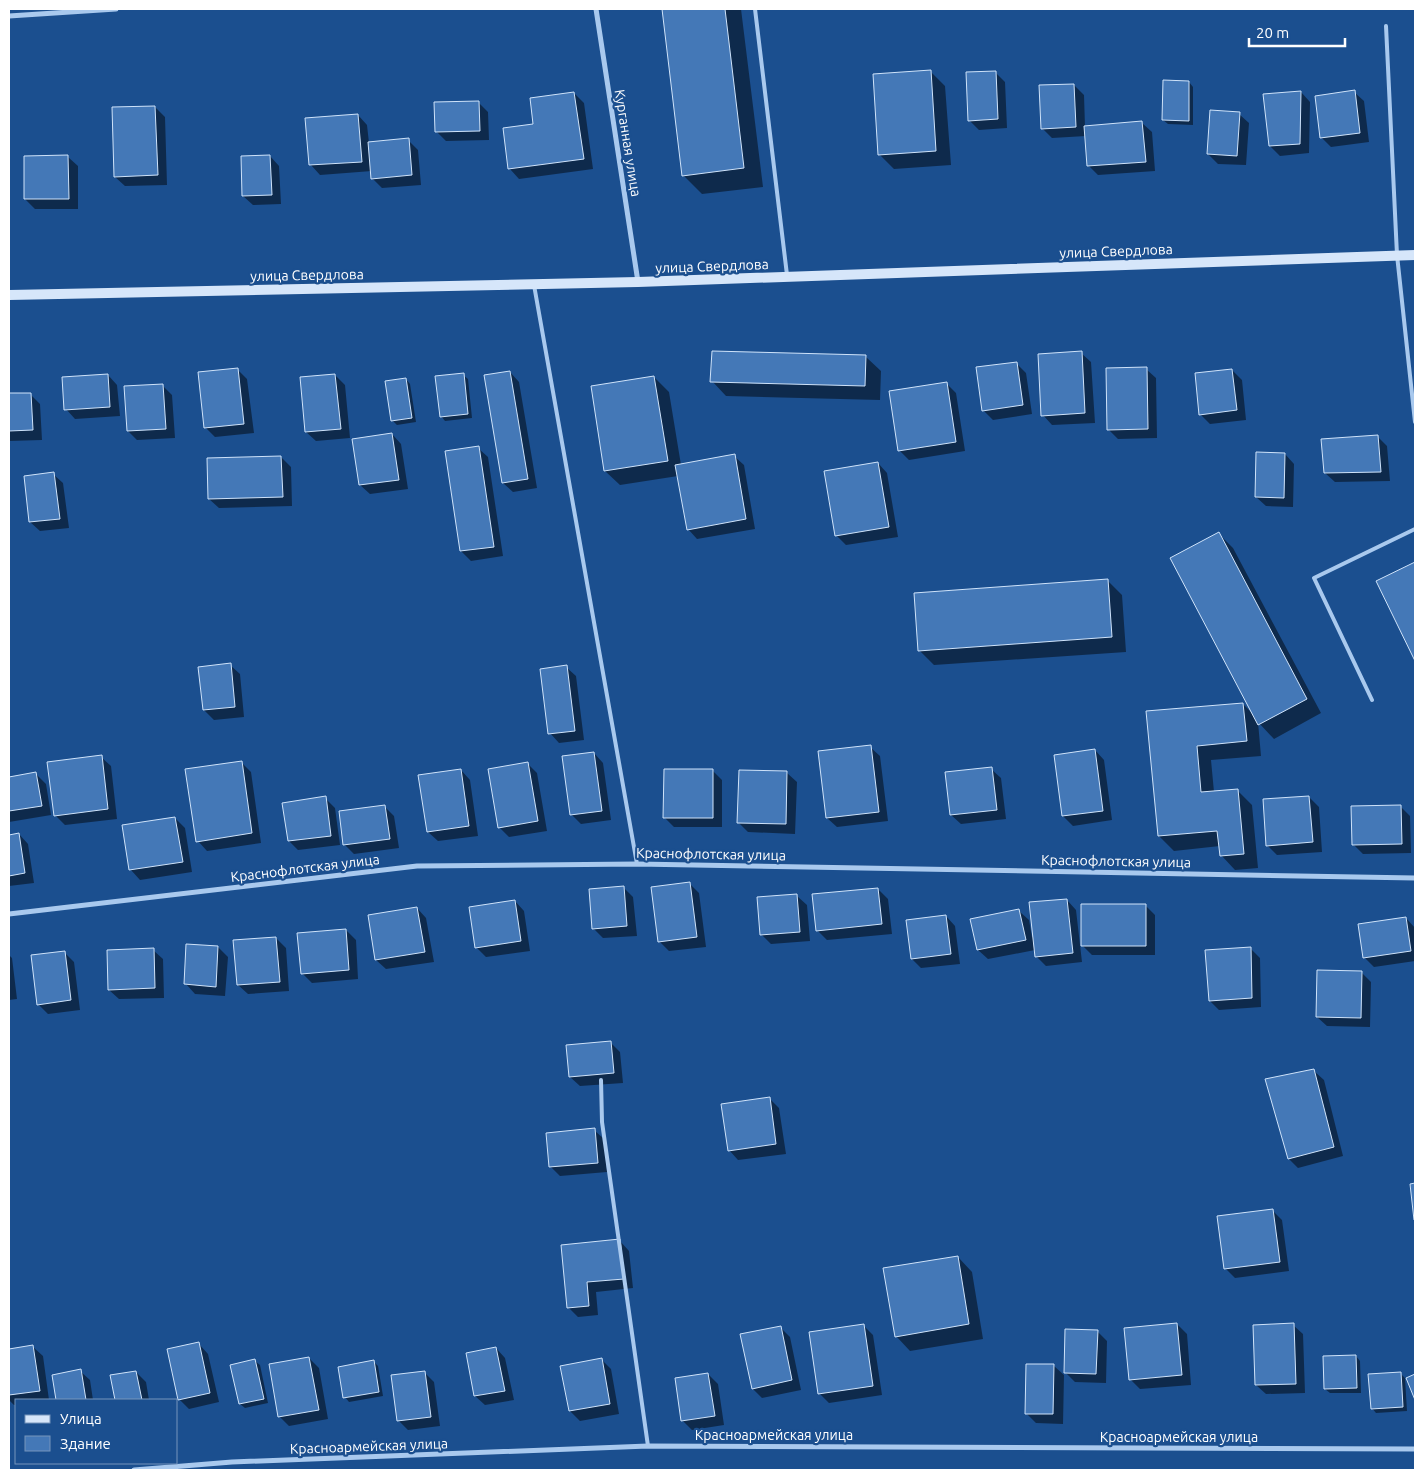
<svg xmlns="http://www.w3.org/2000/svg" width="1424" height="1479" font-family="Ubuntu,sans-serif">
<style>
.shadow{fill:#0007}
.building{fill:#4478b7;stroke:#cfe3fa}
.lines{fill:none;stroke-linecap:round;stroke-linejoin:round}
.service{stroke:#a9c9ee;stroke-width:4}
.minor{stroke:#a9c9ee;stroke-width:5}
.secondary{stroke:#d6e6fa;stroke-width:10}
.labels{text-anchor:middle;stroke-width:4.5;stroke-linejoin:round;paint-order:stroke}
.street-label{font-size:14px;fill:#fff;stroke:#1b4f8f}
</style>
<rect width="100%" height="100%" fill="#1b4f8f"/>
<path class="shadow" d="M663,9h78l22,178 -61,7 -19,-19z
M930,71l15,15 6,79 -57,4 -14,-14z
M995,72l10,10 2,46 -28,2 -10,-10z
M1189,82l4,5v38l-25,-1 -5,-4z
M1074,85l10,10 1,32 57,-4 10,9 3,39 -57,4 -9,-9 -3,-30 -34,2 -10,-10z
M1301,92l9,10 -1,51 -29,3 -10,-10z
M1354,92l10,9 5,41 -38,5 -10,-10z
M574,93l10,10 9,66 -74,10 -9,-10 -6,-40 30,-4z
M479,103l9,9 1,28 -43,1 -10,-10z
M155,107l10,10 2,68 -42,1 -10,-9z
M1239,114l10,9 -3,42 -28,-1 -10,-10z
M358,115l9,10 2,18 39,-3 10,10 3,35 -39,3 -10,-10v-7l-52,4 -9,-10z
M270,156l9,10 2,38 -28,1 -10,-9z
M68,157l10,9v43h-43l-10,-10z
M713,352l153,5 15,14 -1,29 -154,-4 -14,-15z
M1081,353l10,9 4,61 -43,2 -9,-10z
M1016,363l10,10 6,41 -39,6 -10,-10z
M237,369l10,10 7,54 -39,4 -9,-9z
M1146,369l10,9 1,60 -39,1 -10,-10z
M1232,370l10,10 4,40 -36,4 -10,-10z
M510,372l9,10 18,106 -24,4 -10,-9z
M108,375l9,10 3,31 -45,3 -9,-10z
M335,375l10,10 5,53 -34,3 -10,-9z
M463,375l5,4 4,39 -27,3 -4,-5z
M654,377l15,15 12,73 53,-9 10,9 11,64 -58,10 -9,-10 -10,-53 -58,9 -15,-14 -13,-84z
M406,379l4,5 6,38 -19,3 -5,-5z
M946,383l10,10 9,58 -56,9 -10,-10z
M163,386l9,9 3,43 -38,2 -9,-9z
M30,394l10,10 2,36 -33,1v-46z
M392,434l9,10 7,45 -38,5 -10,-9z
M1377,436l10,10 3,35 -55,1 -10,-9z
M478,448l10,9 15,99 -32,5 -10,-10z
M1285,454l9,10 -1,43 -27,-1 -10,-9z
M281,457l10,10 1,39 -73,2 -10,-9z
M878,463l9,10 11,64 -52,8 -10,-10z
M53,474l10,9 6,45 -29,3 -10,-9z
M1219,534l14,14 88,165 -47,26 -16,-17 3,34 -50,4 3,32 23,-2 15,15 6,63 -23,2 -14,-15 -1,-9 -46,5 -15,-15 -11,-123 95,-9 11,11z
M1415,564v94l-37,-76z
M1107,580l15,15 4,57 -192,13 -15,-15z
M230,665l10,9 4,43 -30,3 -10,-10z
M566,667l10,9 8,64 -25,3 -9,-10z
M870,747l10,9 8,65 -51,6 -10,-9z
M1095,750l9,10 8,60 -39,6 -10,-10z
M594,753l9,10 8,57 -30,4 -10,-10z
M101,757l10,9 6,53 -52,6 -10,-10z
M241,762l10,10 10,71 -54,8 -9,-10z
M528,764l9,9 10,58 -38,6 -10,-10z
M991,769l10,9 5,41 -45,5 -10,-9z
M461,770l9,10 8,56 -40,5 -10,-9z
M713,771l9,9v47h-48l-10,-10z
M787,773l10,9 -2,52 -47,-2 -10,-10z
M36,774l10,10 5,31 -42,7v-44z
M1309,797l10,10 3,45 -45,3 -10,-10z
M325,798l10,10 5,37 -42,5 -9,-9z
M1400,806l10,10 1,37 -48,1 -10,-10z
M385,807l9,9 5,32 -45,6 -10,-10z
M175,818l10,10 7,44 -52,8 -9,-10 -8,-43z
M19,834l9,10 6,39 -25,3v-50z
M689,883l10,10 7,54 -37,4 -10,-10z
M624,888l9,9 4,39 -34,2 -10,-10z
M878,889l10,10 4,35 -65,6 -9,-9z
M797,896l10,9 3,36 -39,3 -10,-10z
M1067,900l9,10 6,52 -36,4 -10,-10 -1,-6 -47,9 -10,-9 41,-39 10,9 3,17 2,-1z
M515,901l9,10 6,40 -44,6 -10,-10z
M1145,905l10,10v40h-63l-9,-9z
M417,908l9,10 8,44 -48,7 -10,-9z
M946,916l9,10 5,38 -39,4 -9,-9z
M1406,918l9,10v33l-41,6 -10,-10z
M346,930l10,10 2,39 -46,4 -10,-10z
M276,938l10,10 3,43 -41,3 -10,-9z
M218,947l10,10 -3,39 -30,-2 -9,-10z
M1250,948l10,10 1,49 -42,3 -9,-9z
M153,950l10,9 1,39 -45,1 -10,-9z
M64,952l10,10 6,48 -32,4 -10,-10z
M9,955l3,3 5,41 -8,1z
M1362,973l9,9 -1,45 -43,-1 -10,-9z
M610,1042l10,10 3,31 -43,3 -10,-9z
M1314,1071l10,9 19,76 -45,12 -9,-9z
M769,1098l10,10 7,46 -48,6 -9,-10z
M594,1130l10,9 3,33 -47,4 -10,-10z
M1272,1210l10,10 7,51 -54,7 -10,-10z
M620,1241l9,10 4,37 -37,4 2,23 -20,2 -10,-10 -6,-61z
M958,1257l14,15 11,67 -73,12 -14,-15z
M1177,1324l10,10 4,51 -51,4 -10,-10z
M863,1325l10,10 9,60 -53,8 -9,-9z
M1293,1325l10,9 2,59 -39,1 -10,-9z
M780,1327l10,10 11,53 -39,8 -9,-9z
M1097,1331l10,10 -1,42 -31,-1 -10,-10z
M199,1344l9,10 11,48 -30,7 -10,-10z
M33,1347l10,9 6,44h-33v5h-2l-5,-5v-50z
M496,1348l9,10 9,42 -29,5 -10,-9z
M1356,1356l4,5 1,32h-31l-5,-4z
M309,1358l10,10 9,51 -39,7 -10,-10z
M602,1360l9,9 8,45 -39,7 -10,-10 -8,-44z
M255,1361l5,4 8,38 -23,5 -5,-4z
M374,1362l4,4 5,30 -34,6 -4,-5z
M1054,1366l10,9 -1,49 -27,-1 -10,-10z
M80,1371l10,9 3,20h-36l-4,-24z
M136,1372l10,10 3,18h-33l-4,-24z
M424,1372l10,10 6,44 -32,4 -9,-9z
M1400,1373l5,5 2,33 -31,2 -4,-5z
M708,1374l10,10 6,41 -32,5 -10,-10z"/>
<path class="building" d="M662,9h63l19,159 -62,8z
M931,70l5,81 -58,4 -5,-81z
M996,71l2,48 -30,2 -2,-49z
M1163,80l26,1v40l-27,-1z
M1074,84l2,43 -35,2 -2,-44z
M1355,90l5,43 -40,5 -5,-42z
M1301,91l-1,53 -31,2 -6,-52z
M574,92l10,67 -76,10 -5,-41 30,-4 -3,-26z
M479,101l1,30 -45,1 -1,-30z
M155,106l3,69 -44,2 -2,-70z
M1210,110l30,2 -3,44 -30,-2z
M358,114l4,48 -53,3 -4,-47z
M1142,121l4,41 -59,4 -3,-40z
M409,138l3,37 -41,4 -3,-37z
M68,155l1,44h-45v-43z
M270,155l2,40 -30,1 -1,-40z
M712,351l154,4 -1,31 -155,-4z
M1082,351l3,62 -44,3 -3,-62z
M1017,362l6,43 -41,6 -6,-44z
M1147,367l1,62 -41,1 -1,-62z
M238,368l6,56 -40,4 -6,-56z
M1232,369l5,41 -38,5 -4,-42z
M510,371l18,108 -26,4 -18,-108z
M464,373l4,41 -28,3 -5,-41z
M108,374l2,33 -46,3 -2,-33z
M335,374l6,55 -36,3 -5,-55z
M654,376l14,85 -64,10 -13,-85z
M406,378l6,40 -21,3 -6,-40z
M947,382l9,60 -58,9 -9,-60z
M163,384l3,45 -39,2 -3,-45z
M9,393h22l2,37 -24,1z
M392,433l7,47 -40,5 -7,-46z
M1378,435l3,37 -57,1 -3,-34z
M479,446l15,101 -34,4 -15,-100z
M1256,452l29,1 -1,45 -29,-1z
M735,454l11,65 -59,11 -12,-65z
M281,456l2,41 -75,2 -1,-41z
M878,462l11,65 -54,9 -11,-65z
M54,472l6,47 -31,3 -5,-46z
M1219,532l88,167 -49,26 -88,-167z
M1415,562v99l-39,-80z
M1108,579l4,58 -194,14 -4,-58z
M231,663l4,44 -32,3 -5,-43z
M567,665l8,66 -27,3 -8,-65z
M1243,703l4,38 -50,5 4,46 37,-3 6,65 -24,2 -3,-25 -59,5 -12,-125z
M871,745l8,67 -53,6 -8,-67z
M1095,749l8,62 -41,5 -8,-61z
M594,752l8,59 -32,4 -8,-59z
M102,755l6,54 -54,7 -7,-54z
M242,761l10,72 -56,9 -11,-73z
M528,762l10,59 -40,7 -10,-59z
M992,767l5,43 -47,5 -5,-43z
M461,769l8,57 -42,6 -9,-57z
M664,769h49v49h-50z
M739,770l48,1 -1,53 -49,-1z
M36,772l6,34 -33,5v-34z
M326,796l5,40 -43,5 -6,-38z
M1309,796l4,46 -47,4 -3,-47z
M385,805l5,34 -47,6 -4,-34z
M1401,805l1,39 -50,1 -1,-39z
M175,817l8,45 -54,8 -7,-45z
M19,833l6,40 -16,3v-41z
M690,882l7,55 -39,5 -7,-55z
M624,886l3,40 -35,3 -3,-40z
M878,888l4,36 -66,7 -4,-37z
M797,894l3,38 -40,3 -3,-38z
M1067,899l6,54 -38,4 -6,-55z
M515,900l6,41 -46,7 -6,-41z
M1081,904h65v42h-65z
M417,907l8,45 -50,8 -7,-45z
M1019,909l7,31 -49,10 -7,-31z
M946,915l5,39 -40,5 -5,-39z
M1406,917l5,34 -48,7 -5,-34z
M346,929l3,41 -48,4 -4,-41z
M276,937l4,45 -43,3 -4,-45z
M186,944l32,2 -2,41 -32,-3z
M1251,947l1,51 -43,3 -4,-51z
M154,948l1,40 -47,2 -1,-40z
M65,951l6,49 -34,5 -6,-50z
M1317,970l45,1 -1,47 -45,-1z
M611,1041l3,32 -45,4 -3,-32z
M1314,1069l20,78 -46,12 -23,-80z
M770,1097l6,47 -48,7 -7,-47z
M595,1128l3,35 -49,4 -3,-34z
M1415,1183v37h-1l-4,-36z
M1273,1209l7,53 -56,7 -7,-53z
M620,1239l4,40 -37,3 2,24 -22,2 -6,-63z
M958,1256l11,68 -74,13 -12,-69z
M1177,1323l5,52 -53,5 -5,-52z
M1294,1323l2,61 -41,1 -2,-60z
M864,1324l9,62 -55,8 -9,-62z
M781,1326l11,54 -40,9 -12,-55z
M1065,1329l33,1 -2,44 -32,-1z
M199,1342l11,51 -32,7 -11,-51z
M33,1345l7,46 -31,4v-46z
M496,1347l9,44 -31,5 -8,-43z
M1356,1355l1,33 -33,1 -1,-33z
M309,1357l10,53 -41,7 -9,-53z
M602,1358l8,46 -41,7 -9,-45z
M255,1359l9,40 -25,5 -9,-39z
M374,1360l5,32 -36,6 -5,-31z
M1026,1364h28l-1,50h-28z
M81,1369l5,31h-30l-4,-25z
M136,1371l6,29h-27l-5,-25z
M425,1371l6,46 -34,4 -6,-46z
M1401,1372l2,35 -32,2 -3,-35z
M708,1373l7,43 -34,5 -6,-43z
M1415,1374v26l-9,-22z"/>
<g class="lines">
<path class="service" d="M755,9l32,266
M1386,26l11,229 18,167
M534,285l103,579
M1372,700l-58,-122 101,-49
M601,1080l1,42 46,324"/>
<path class="minor" d="M596,9l42,273
M9,16l107,-7
M9,914l408,-48 220,-2 778,14
M134,1470l98,-8 416,-16 767,3"/>
<path class="secondary" d="M9,295l629,-13 777,-27"/>
</g>
<g class="labels">
<g class="street-label">
<text transform="translate(628 143) rotate(81)" y="5">Курганная улица</text>
<text transform="translate(1116 251) rotate(-2)" y="5">улица Свердлова</text>
<text transform="translate(712 266) rotate(-2)" y="5">улица Свердлова</text>
<text transform="translate(307 275) rotate(-1)" y="5">улица Свердлова</text>
<text transform="translate(711 854) rotate(1)" y="5">Краснофлотская улица</text>
<text transform="translate(1116 861) rotate(1)" y="5">Краснофлотская улица</text>
<text transform="translate(305 868) rotate(-7)" y="5">Краснофлотская улица</text>
<text x="774" y="1440">Красноармейская улица</text>
<text x="1179" y="1442">Красноармейская улица</text>
<text transform="translate(369 1446) rotate(-2)" y="5">Красноармейская улица</text>
</g>
</g>
<rect width="1424" height="1479" fill="none" stroke="#ffffff" stroke-width="20"/>
<rect x="15" y="1399" width="162" height="65" fill="#1b4f8f" stroke="#7695bc"/>
<rect x="25" y="1415" width="25" height="8" fill="#d6e6fa" stroke="#7695bc"/>
<text x="60" y="1424" font-size="15" fill="#ffffff">Улица</text>
<rect x="25" y="1436" width="25" height="15" fill="#4478b7" stroke="#7695bc"/>
<text x="60" y="1449" font-size="15" fill="#ffffff">Здание</text>
<path d="M1249 38v8h96v-8" fill="none" stroke="#ffffff" stroke-width="2.5"/>
<text x="1256" y="38" font-size="15" fill="#ffffff" stroke="#1b4f8f" stroke-width="4" paint-order="stroke">20 m</text>
</svg>
